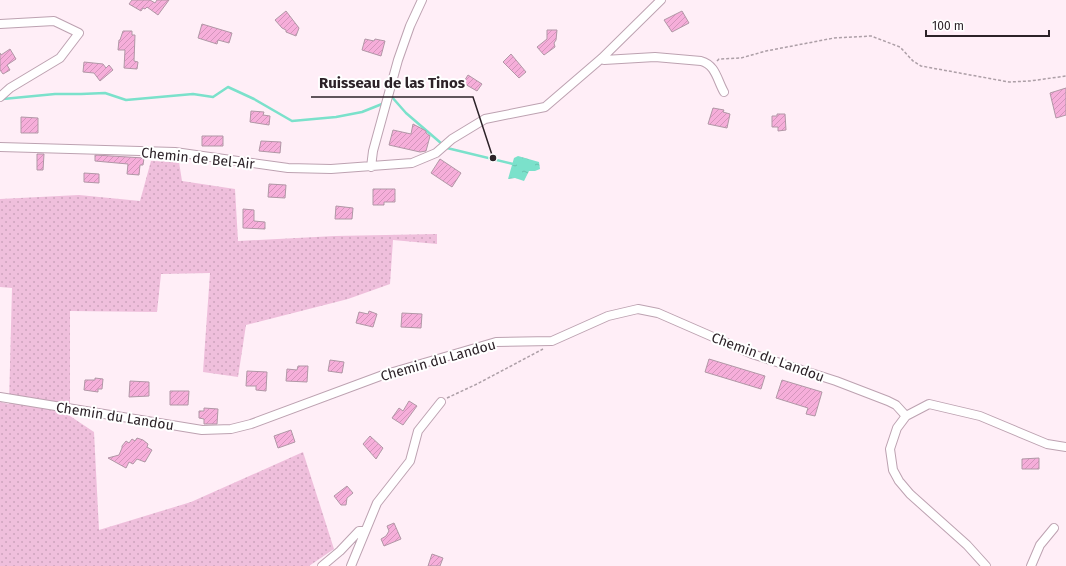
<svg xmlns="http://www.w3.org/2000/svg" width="1066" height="566" font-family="'Fira Sans',sans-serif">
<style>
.grass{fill:url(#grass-dots)}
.water{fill:url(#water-ripples)}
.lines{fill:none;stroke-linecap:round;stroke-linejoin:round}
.stream{stroke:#7be1cb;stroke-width:2.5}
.building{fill:url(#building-hatch);stroke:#b197a6}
.street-casing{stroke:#bda2b1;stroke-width:10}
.path{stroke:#ad9fa7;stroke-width:1.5;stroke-dasharray:3 2;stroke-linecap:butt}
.street{stroke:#fff;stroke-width:8}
.labels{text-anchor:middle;stroke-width:4;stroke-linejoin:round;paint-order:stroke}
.street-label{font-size:14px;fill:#2c2228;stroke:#fff}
.leader{fill:none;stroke:#2c2228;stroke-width:1.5}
.callout-dot{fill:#2c2228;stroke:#fff;stroke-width:1.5}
.callout-label{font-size:15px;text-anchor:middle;font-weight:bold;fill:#2c2228;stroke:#fff;stroke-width:4;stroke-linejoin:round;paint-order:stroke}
</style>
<defs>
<pattern id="grass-dots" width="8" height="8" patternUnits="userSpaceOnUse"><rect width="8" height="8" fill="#efbfdc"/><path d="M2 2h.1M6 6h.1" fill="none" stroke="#cda4bd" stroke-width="1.8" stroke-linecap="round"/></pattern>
<pattern id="water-ripples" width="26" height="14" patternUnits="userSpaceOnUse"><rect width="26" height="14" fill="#7be1cb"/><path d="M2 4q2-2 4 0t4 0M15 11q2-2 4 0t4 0" fill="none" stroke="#6ac1ae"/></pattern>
<pattern id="building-hatch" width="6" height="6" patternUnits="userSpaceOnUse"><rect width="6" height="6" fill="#f6aeda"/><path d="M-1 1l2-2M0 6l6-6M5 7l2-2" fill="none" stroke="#d395bb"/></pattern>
</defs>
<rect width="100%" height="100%" fill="#ffeef7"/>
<path class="grass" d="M151,161l28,1 3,19 53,8 3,52 97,-5 102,-2v10l-44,-4 -3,44 -42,15 -102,26 -8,52 -35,-5 7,-99 -49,1 -4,38 -87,-1v105l24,16 5,98 92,-28 112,-50 31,97 -25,17h-309v-164l9,2 3,-116 -12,-1v-88l79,-4 61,6z"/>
<path class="water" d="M518,156l21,6 1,7 -5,2h-6l-5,10 -9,-3 -7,1 6,-21z"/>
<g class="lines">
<path class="stream" d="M391,96l15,17 36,31
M3,99l52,-5h26l24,-1 21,7 67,-6 20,3 15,-10 26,12 38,22 44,-4 26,-5 20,-8
M447,148l66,16"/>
</g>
<path class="building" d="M132,0h18l5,3 2,-3h12l-11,15 -11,-8 -2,2 -2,-1 -2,3 -12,-7z
M286,11l13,17 -3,8 -10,-4v-2l-4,-2 -7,-8z
M682,11l7,12 -17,9 -8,-12z
M202,24l30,9 -3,10 -11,-3 -1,4 -19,-6z
M547,30h10l-1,10 -2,3 1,4 -11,8 -7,-8 10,-8z
M123,31h9v4h3l-1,26 4,1 -1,7 -13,-1 1,-18h-7l1,-10h1z
M365,39l9,2 1,-2 10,2 -4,15 -19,-6z
M10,49l6,10 -9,6 3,5 -7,4 -3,-4v-17l1,2z
M511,54l15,18 -7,6 -16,-16z
M84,62l19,2 3,4 3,-3 4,5 -13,11 -6,-8 -11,-1z
M468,75l14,9 -5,7 -14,-8z
M1066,88v27l-10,3 -6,-25z
M713,108l11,2 -1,2 7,2 -3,14 -19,-4z
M251,111l13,1 -1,3 7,1 -1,9 -19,-3z
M777,114h8l1,16 -8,1v-4h-6v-11h5z
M21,117l17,1v15h-17z
M413,124l13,7v2l4,3 -4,15 -6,1 -31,-7 4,-15 18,4z
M202,136h21v10h-21z
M261,141l20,1 -1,11 -21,-2z
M37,154h7l-1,16h-6z
M95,155l49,3 -1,7h-3l-1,10 -12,-1 1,-10 -33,-3z
M440,159l21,14 -9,14 -21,-14z
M84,173l15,1v9l-15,-1z
M269,184l17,1 -1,13 -17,-1z
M373,189h22v13h-11v3h-11z
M336,206l17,2 -1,11h-17z
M243,209l11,1v11l11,1v7l-22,-1z
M369,311l8,3 -4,13 -17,-4 3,-11 9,2z
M402,313l20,1 -1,14 -20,-1z
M709,359l56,17 -4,13 -56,-17z
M330,360l14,2 -2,11 -14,-2z
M298,366h10l-1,16 -21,-1 1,-12 10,1z
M247,371l20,1 -1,19 -10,-1v-4h-10z
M95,378l8,1 -1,10h-4v3l-14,-2 1,-10h10z
M782,380l40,12 -7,24 -9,-2 2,-6 -32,-10z
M130,381l19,1v14l-20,1z
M170,391h19l-1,14h-18z
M409,401l8,5 -14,19 -11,-7 7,-10 4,3z
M204,408l14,1 -1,15h-13v-5l-5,-1v-7h5z
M291,430l4,12 -17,6 -4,-12z
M370,436l13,12 -7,11 -13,-15z
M137,438l6,2 5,4 -1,3 5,3 -7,12 -8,-3 -4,5 -4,-2 -3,6 -18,-10 11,-3 3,-7v-2l4,-5 3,2 3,-4 3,2z
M1039,458v11h-17v-10z
M347,486l6,7 -6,5 -1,7h-5l-7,-9z
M394,523l7,16 -17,7 -3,-7 5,-3 3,-5 -2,-5z
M432,554l11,4 -3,8h-12z"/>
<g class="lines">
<g class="street-casing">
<path id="street" d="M0,24l54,-3 25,12 -19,25 -50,30 -10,9
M602,58l2,2 51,-3 46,4c15,4 16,19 23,31
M0,147l175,5 113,16 43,1 81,-6 24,-10 16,-14 33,-20 60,-12 57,-49 59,-58
M371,167l2,-16 25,-91 12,-34 12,-26
M0,397l202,33 29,-1 20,-5 132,-49 113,-33 56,-1 56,-25 30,-7 20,4 94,41 84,27 52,20 8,4 10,11
M322,566l18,-15 19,-20h6
M351,566l26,-63 33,-42 8,-30 23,-29
M986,566l-19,-21 -57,-51 -11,-13 -6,-11 -3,-21 7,-21 9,-12 23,-12 51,12 67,28 19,3
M1031,566l9,-21 14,-17"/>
</g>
<path class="path" d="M717,61l2,-2 22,-1 25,-7 68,-13 37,-2 29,11 13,14 8,5 88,16 21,-1 36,-5
M447,398l30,-14 66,-35"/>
<use href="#street" class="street"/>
</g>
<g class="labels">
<g class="street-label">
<text transform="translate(198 158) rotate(6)" y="5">Chemin de Bel-Air</text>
<text transform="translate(768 357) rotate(20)" y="5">Chemin du Landou</text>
<text transform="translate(438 360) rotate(-16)" y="5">Chemin du Landou</text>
<text transform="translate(115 416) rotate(9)" y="5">Chemin du Landou</text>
</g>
</g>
<path class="leader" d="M493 158L473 97H311"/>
<circle class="callout-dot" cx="493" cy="158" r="4"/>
<g class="callout-label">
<text x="392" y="88">Ruisseau de las Tinos</text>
</g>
<path d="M926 30v6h123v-6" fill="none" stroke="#2c2228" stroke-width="2"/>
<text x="932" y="30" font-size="12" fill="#2c2228" stroke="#ffffff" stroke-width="3" paint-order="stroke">100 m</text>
</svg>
